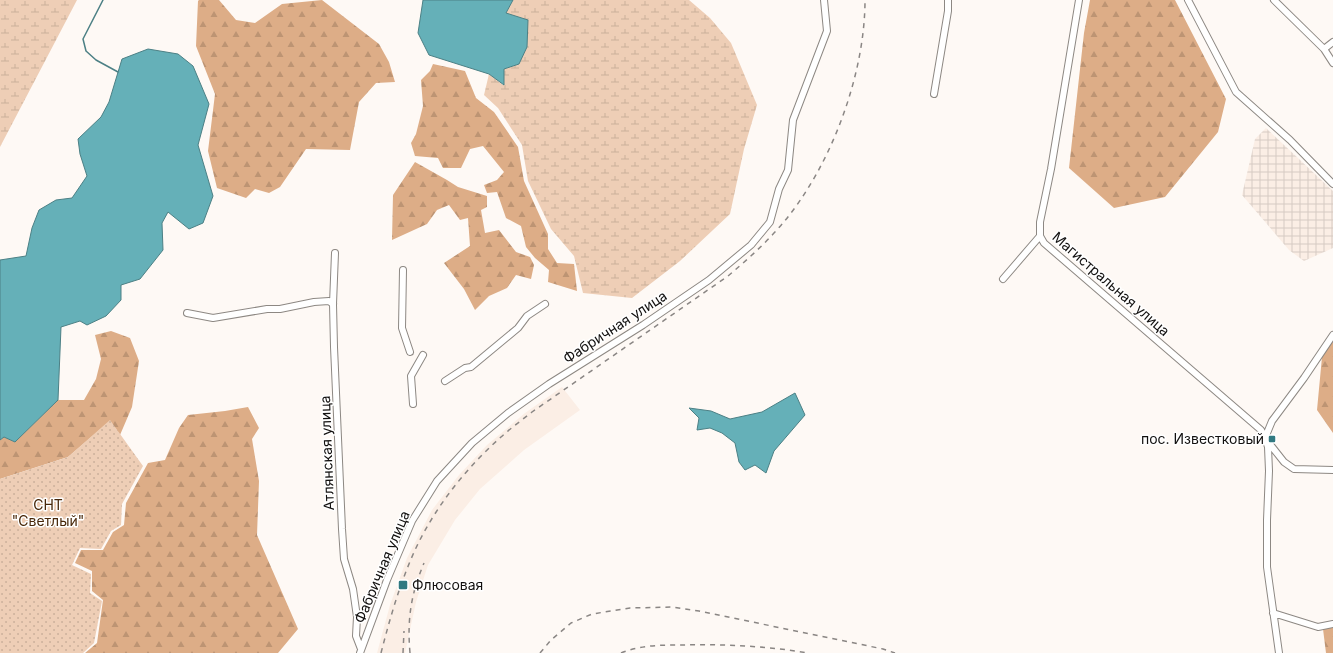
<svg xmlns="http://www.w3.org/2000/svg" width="1333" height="653" font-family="Inter,sans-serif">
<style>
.built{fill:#fbeee5}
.industrial{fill:url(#industrial-grid)}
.forest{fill:url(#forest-firs)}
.wetland{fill:url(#wetland-marsh)}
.garden{fill:url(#garden-dots)}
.water{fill:#65b0b8;stroke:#4c8085}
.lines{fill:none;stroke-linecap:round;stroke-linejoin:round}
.stream{stroke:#4c8085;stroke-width:1.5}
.minor-casing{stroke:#8d8883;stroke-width:8}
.minor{stroke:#fff;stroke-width:6}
.rail{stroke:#8a8684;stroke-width:1.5;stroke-dasharray:5 5;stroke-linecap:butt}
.poi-dot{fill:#317981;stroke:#fff;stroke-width:1.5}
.labels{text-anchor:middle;stroke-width:3;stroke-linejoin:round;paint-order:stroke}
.street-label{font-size:14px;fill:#12100f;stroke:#fff}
.poi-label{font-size:14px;fill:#12100f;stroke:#fff;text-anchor:end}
.park-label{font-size:14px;fill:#472709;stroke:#fff}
</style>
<defs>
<pattern id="industrial-grid" width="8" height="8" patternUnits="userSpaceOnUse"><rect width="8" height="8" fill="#fbeee5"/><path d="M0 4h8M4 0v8" fill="none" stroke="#d6cbc3"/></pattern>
<pattern id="forest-firs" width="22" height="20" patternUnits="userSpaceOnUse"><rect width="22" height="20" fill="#ddad87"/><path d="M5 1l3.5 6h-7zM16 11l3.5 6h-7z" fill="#bd9473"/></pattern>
<pattern id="wetland-marsh" width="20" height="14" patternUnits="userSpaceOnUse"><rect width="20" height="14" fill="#eeceb6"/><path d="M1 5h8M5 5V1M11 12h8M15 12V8" fill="none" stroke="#cbb09b"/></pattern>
<pattern id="garden-dots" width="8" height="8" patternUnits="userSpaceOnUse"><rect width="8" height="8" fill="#eeceb6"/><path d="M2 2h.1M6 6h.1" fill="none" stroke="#cbb09b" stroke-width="1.8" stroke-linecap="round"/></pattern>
</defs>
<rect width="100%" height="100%" fill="#fef9f5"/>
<path class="built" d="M562,387l18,23 -56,40 -44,39 -25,31 -27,45 -12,37 -11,51h-28l13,-48 17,-47 25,-48 27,-35 28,-30 38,-32z"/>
<path class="industrial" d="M1266,128l67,63v57l-29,13 -15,-11 -47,-55 13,-56z"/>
<path class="forest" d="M199,0h20l17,20 19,3 27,-19 40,-4 57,44 10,18 6,20 -19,1 -17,19 -9,48 -44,-1 -26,38 -11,6 -14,-4 -9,9 -29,-10 -9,-37 7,-57 -19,-48 2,-45z
M1090,0h85l51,99 -8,33 -53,65 -51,11 -45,-40 15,-135z
M433,64l32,7 11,27 18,14 24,35 6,34 24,53v15l9,14 17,1 3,27 -29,-9 1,-12 -14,-12 -9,-11 -5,-21 -15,-8 -9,-26 -10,1 -3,-8 13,-5 7,-8 -21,-26 -13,3 -9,19h-18l-5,-10 -23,-2 -4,-13 5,-9 7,-28 -2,-26 9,-9z
M415,162l32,18 11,7 29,9v11l-6,3 4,23 14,-3 17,22 14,5 4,8 -3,14 -15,-4 -9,13 -18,8 -14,14 -11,-21 -20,-26 26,-17 -2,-28 -8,2 -11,-15 -12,5 -10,14 -35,16 1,-45z
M111,331l19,7 9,23 -7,46 -12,28 -10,-14 -42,36 -68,22v-39l4,-3 11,5 43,-42h26l12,-21 5,-20 -6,-24z
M1333,341v92l-16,-23 5,-53z
M248,407l11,21 -7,11 7,42 -2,54 41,94 -20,24h-193l12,-10 6,-43 -11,-9v-20l-17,-8 6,-13h22l10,-18 11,-7 2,-22 22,-40 17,-3 14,-32 9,-13 37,-4z
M1333,625v28h-7l-3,-24z"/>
<path class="wetland" d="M0,0h77l-77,147z
M513,0h176l21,18 21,25 26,62 -13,44 -14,65 -50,47 -48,37 -49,-5 -9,-37 -23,-27 -23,-48 -6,-36 -24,-37 -14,-13 5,-21 14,11 1,-16 15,-5 -13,-51z"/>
<path class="garden" d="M110,420l33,46 -21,38 -1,21 -10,6 -10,18 -21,-1 -8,17 19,9 -1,19 12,8 -8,42 -11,10h-83v-174l68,-22z"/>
<path class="water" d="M423,0h90l-7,13 22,7 -1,27 -8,17 -15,5v16l-15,-11 -60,-19 -11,-22z
M148,49l30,5 15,12 16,38 -11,41 15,51 -10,27 -14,6 -21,-17 -6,11 1,27 -23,29 -19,6v15l-15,16 -19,9 -7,-4 -19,6 -3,73 -43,42 -11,-5 -4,3v-180l26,-4 6,-28 7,-18 17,-10 16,-2 15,-22 -7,-22 -2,-15 23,-22 8,-15 13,-43z
M795,393l10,22 -31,36 -8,22 -11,-8 -10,5 -6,-8 -4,-19 -13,-10 -12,-5 -13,2 2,-12 -10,-10 22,3 19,8 32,-7z"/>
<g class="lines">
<path class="stream" d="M103,0l-20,39 3,12 10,9 22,12"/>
<g class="minor-casing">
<path id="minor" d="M1079,0l-28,169 -11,53v14l4,7 217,187 4,8 3,9 1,24 -2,49v47l12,86
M1188,0l48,92 54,48 43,44
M1274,0l50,49 9,14
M1324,49l9,-7
M934,94l14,-83v-11
M335,253l-2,51 1,43 8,182 2,30 9,30 4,28 -1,19 5,13
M403,270l-1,58 8,24
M1003,279l37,-43
M187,313l26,5 54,-9h13l34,-7 15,-1 4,3
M1333,335l-29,43 -32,43 -7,17 19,24 10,7 39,1
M445,381l20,-13 6,-1 47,-39 9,-12 18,-12
M413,404l-2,-28 12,-21
M1273,613l45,14 15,-3
M360,653l27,-73 25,-59 25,-40 35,-38 36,-30 41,-29 94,-59 66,-45 42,-35 19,-23 9,-33 9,-19 5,-50 34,-89 -3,-31"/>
</g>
<use href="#minor" class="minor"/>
<path class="rail" d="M381,653c9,-35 19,-70 34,-103 20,-43 51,-82 86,-113 10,-9 21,-17 31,-25l196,-136c19,-16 38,-33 55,-53 48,-57 82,-148 82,-223
M403,653l1,-22
M410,653c-3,-34 1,-59 14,-90
M540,653l11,-13 20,-17 21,-9 38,-6 42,-1 27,4 184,38 12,4
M621,653c19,-8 41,-8 61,-8 42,-1 85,1 126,8"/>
</g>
<g class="poi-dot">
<rect x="1268" y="435" width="8" height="8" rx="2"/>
<rect x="398" y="580" width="10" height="10" rx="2"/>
</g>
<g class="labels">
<g class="street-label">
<text transform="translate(1111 284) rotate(41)" y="5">Магистральная улица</text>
<text transform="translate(615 327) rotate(-33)" y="5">Фабричная улица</text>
<text transform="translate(327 453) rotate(-92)" y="5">Атлянская улица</text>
<text transform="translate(382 567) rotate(-67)" y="5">Фабричная улица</text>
</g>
<g class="poi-label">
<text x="1264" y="444">пос. Известковый</text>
<text x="412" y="590" text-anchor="start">Флюсовая</text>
</g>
<g class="park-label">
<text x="48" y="510">СНТ<tspan x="48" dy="16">"Светлый"</tspan></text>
</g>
</g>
</svg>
